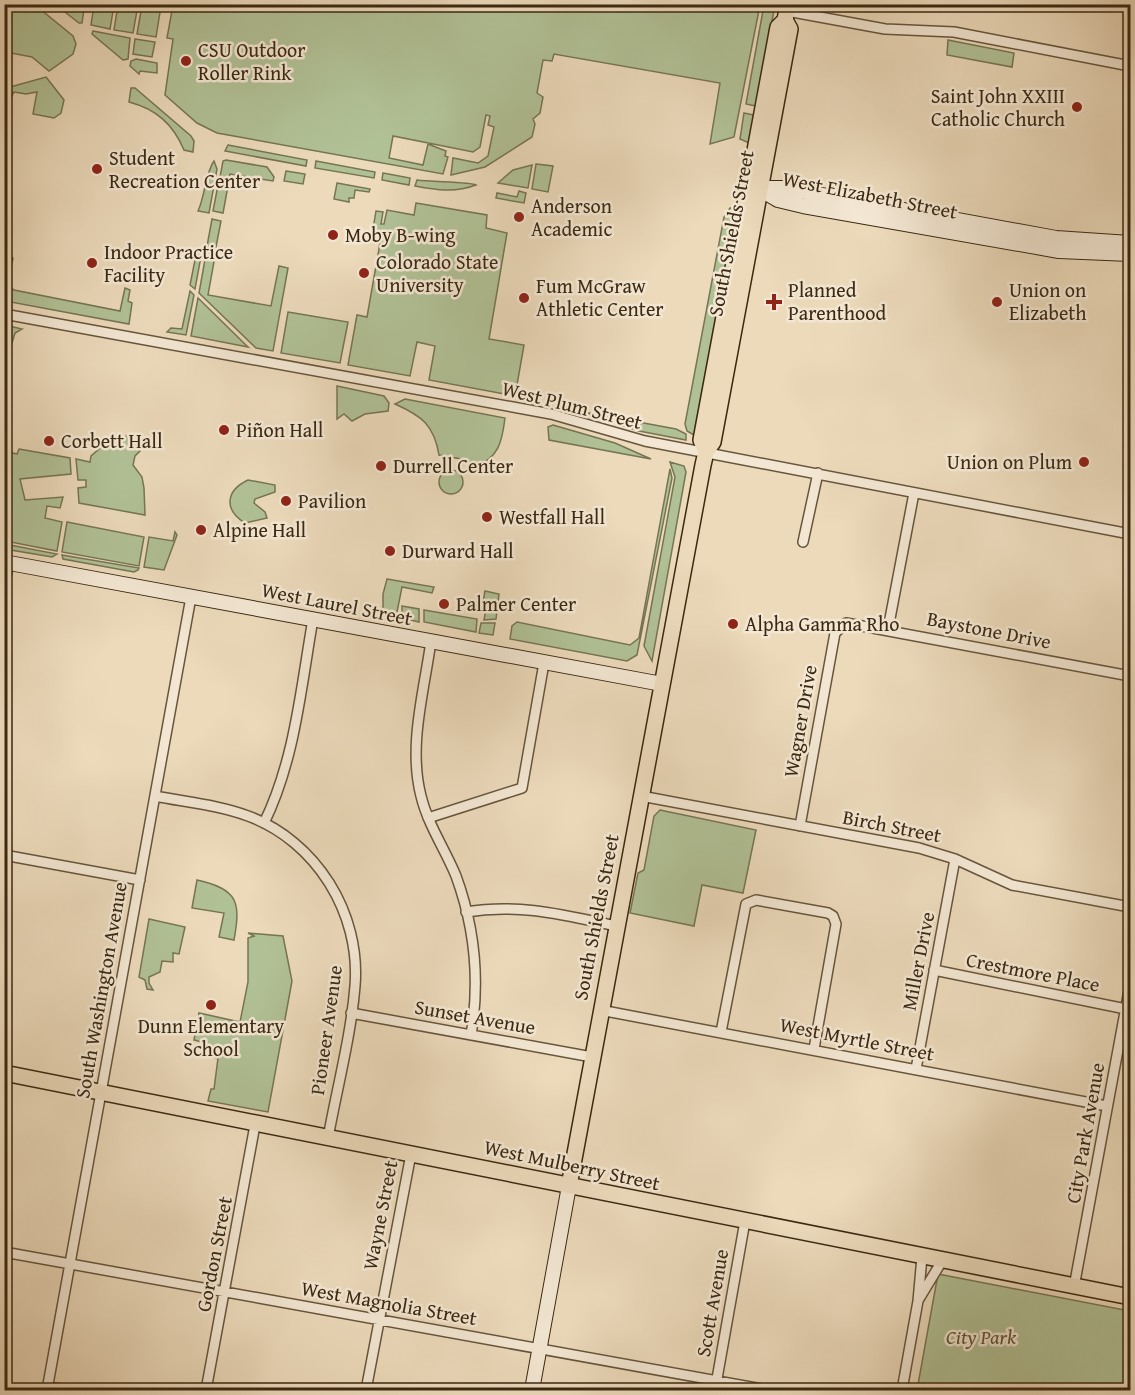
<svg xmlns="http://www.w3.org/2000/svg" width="1135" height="1395" font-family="'Gentium Book Plus',serif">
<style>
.green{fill:#b1c196;stroke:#767554;stroke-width:1.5}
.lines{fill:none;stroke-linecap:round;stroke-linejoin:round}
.street-casing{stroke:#67553c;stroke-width:12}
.secondary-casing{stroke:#3b2912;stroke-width:16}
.primary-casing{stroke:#3b2912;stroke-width:18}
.street{stroke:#f3e7d3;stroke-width:9}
.secondary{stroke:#f3e7d3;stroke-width:14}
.primary{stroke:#ecdabb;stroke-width:15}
.poi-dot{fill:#8f2418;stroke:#f3e7d3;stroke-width:2}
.labels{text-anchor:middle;stroke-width:5;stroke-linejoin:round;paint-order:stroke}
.poi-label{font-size:20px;fill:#3b2912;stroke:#f3e7d3;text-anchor:start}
.street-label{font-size:20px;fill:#3b2912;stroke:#f3e7d3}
.park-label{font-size:20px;font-style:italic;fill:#584f33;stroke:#f3e7d3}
</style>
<rect width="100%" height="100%" fill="#ecdabb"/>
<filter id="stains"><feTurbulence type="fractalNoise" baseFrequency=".00333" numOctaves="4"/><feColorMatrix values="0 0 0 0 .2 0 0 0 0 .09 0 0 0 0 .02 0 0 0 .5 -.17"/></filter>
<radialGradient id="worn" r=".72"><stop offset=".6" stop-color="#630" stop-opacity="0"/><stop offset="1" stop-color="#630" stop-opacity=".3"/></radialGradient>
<path class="green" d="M5,4l30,1 38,31 3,8 -3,10 -24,17 -17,-14 -27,-5z
M56,5l28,4 -2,14h-3z
M94,5h20l-4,24 -19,-4z
M118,5h20l-5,28 -19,-3z
M142,5l19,1 -5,31 -19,-3z
M173,5v-1l587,1 -26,132 -24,7 10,-61 -166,-29 -2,7 -9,-1 -6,33 6,4 -3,16 -7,6 2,5 -3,13 -47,30 -34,8 2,-17 25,5 10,-7 6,-29 -6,-2 2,-9 -4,-1 -6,32 -7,5 -80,-16 -4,22 34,7 5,-21 18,7 -1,5 3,1 -5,17 -226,-41 -20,-10 -32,-28 8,-56 -6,-1z
M764,5h11l-19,101 -10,-2z
M93,31l37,7 -2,21 -5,1 -31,-26z
M135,39l20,3 -3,15 -19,-3z
M948,40l66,13 -2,14 -65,-12z
M136,59l21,4v10l-17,-2 -1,3 -9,-8 1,-5z
M46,77l18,23 -3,13 -7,5 -21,-4 4,-22 -11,2 -12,-2 -2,4 -2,-9z
M131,88h4l56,48 3,5 -1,11 -9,-2c-11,-26 -28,-41 -55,-48z
M744,113l10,2 -5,28 -9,-4z
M228,145l79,15 -1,6 -81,-15z
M226,160l41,7 7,10 -1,4 -43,-7 -1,4 -9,-1 3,-16z
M214,161l3,8 -8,44 -11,-2c7,-15 8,-40 16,-50z
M316,161l59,11 -1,6 -59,-10z
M536,164l17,2 -5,26 -16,-3z
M532,165l-4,23 -30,-5 15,-13z
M286,171l19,3 -2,10 -19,-3z
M383,173l27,5 -1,7 -27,-5z
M417,180c13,2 54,2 59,5 -21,8 -40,5 -61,1z
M337,183l33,6 -1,3 -14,-2 -1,8h-5v4l-15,-3z
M218,185l10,1 -5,27 -10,-2z
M519,191l7,2 -2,10 -28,-5 1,-5 20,4z
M416,203l71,12 -1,13 21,5 -18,106 35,6 -9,51 -86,-16 6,-34 -18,-4 -7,34 -62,-11 9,-50 10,2 12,-68 1,-7 -9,-1 5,-30 7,1 -2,12h3l3,-14 27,5z
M730,208h4l1,7 -41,220 -7,-4 -2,-7 39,-207z
M212,219l9,2 -5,26 -9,-1z
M197,250l5,1 -7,38 -5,-4z
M5,252l8,6 -5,27 6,5 106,21 5,-23 5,2 -2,11 4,2 -3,21 -124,-23z
M206,254l9,2 -7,39 63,11 8,-40 9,2 -15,83 -17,-3 -57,-55z
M190,291l4,4 -8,40 -19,-3 4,-4 11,1z
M198,298l50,49 -57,-11z
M288,312l60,10 -8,41 -59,-10z
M5,325l17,4 -7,4 -4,13 -6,1z
M337,386l47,10 5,7 -1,8 -23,3 -13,7 -8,-7 -7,5z
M405,399l100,19c-3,24 -6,40 -31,49l-7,-7 -28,-5c-5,-30 -17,-39 -44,-51z
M584,412l92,17 10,5v6l-47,-9z
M553,425l62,18 36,16 -102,-19 -1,-13z
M127,435l8,6 5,10 -5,5 -2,9 9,12 2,11 1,27 -66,-12 -1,-15 8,-1v-7h-8l-2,-21 14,3 1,-6 15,-13h14z
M19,449l51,9 1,16 -51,5 5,21 38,-3 -3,11 -13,-2 -2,12 17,4 -5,29 -52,-10v-57l3,-8 -3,-3v-22l12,3z
M670,462l14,4 2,6 -34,189 -8,-15 31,-169z
M670,469l2,9 -35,177 -10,6 -117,-22 2,-13 5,-4 113,23 9,-7z
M439 482a12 12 0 1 1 24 0a12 12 0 1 1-24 0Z
M248,480l27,5v7l-20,7 -1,4 11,9 2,6 -22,5c-21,-13 -20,-32 3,-43z
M67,522l77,15 -5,29 -77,-14z
M175,532l2,3 -13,35 -20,-3 5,-30 24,4z
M5,544l52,10 -5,3 -47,-8z
M62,555l77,13 -1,2 -4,2 -71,-13z
M387,579l47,8 -2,6 -30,-6 -6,30 -13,-2v-21z
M485,591l14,3 -3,25 -12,1 3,-17 -4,-1z
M402,606l17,3v13l-17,-4z
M424,610l53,9 -1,13 -52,-10z
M481,623h14l-2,12 -14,-2z
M660,810l96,20 -13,63 -41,-8 -8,41 -64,-13 8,-40 6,-3 10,-54z
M197,880c41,9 44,22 37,60l-15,-3 5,-24 -32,-5z
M149,919l36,8 -6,27 -6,-1v9l-11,-1 -2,11 -11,5v6l4,7 -6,-1 -2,-9 -6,-3z
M248,933l35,3 9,45 -24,131 -60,-11 3,-12h3l4,-31 -18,-3 2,-13 -8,-2 5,-27 41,9 8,-40v-44l6,-2z
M938,1274l192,37v79h-213z"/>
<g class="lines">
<g class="street-casing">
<path id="street" d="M787,11l98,18 69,3 176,34
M4,314l547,100 94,27 485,93
M803,542l15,-69
M4,586l5,-23
M888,629l26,-136
M431,641c-7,51 -23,105 -10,155 7,29 24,53 35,80 19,52 24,105 15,159
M155,796c30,6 64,9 93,20 68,25 113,97 107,170 -4,50 -18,102 -27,152
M641,796l278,52 36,11 57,26 118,22
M428,818l94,-30 22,-125
M264,823c31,-63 37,-136 49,-204
M800,826l35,-193 11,-10 284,53
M4,855l136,25
M466,912c53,-9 98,3 150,14
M934,970l192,39
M600,1010l507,96
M351,1013l241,44
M721,1032l25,-128 10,-4 72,13 5,3 3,8 -22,125
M916,1069l39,-210
M4,1252l764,138
M1074,1287l56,-302
M919,1299l23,-38
M47,1387l21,3
M47,1390l144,-793
M206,1390l49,-265
M366,1390l45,-236
M715,1390l30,-169
M902,1390l16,-89 4,-44"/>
</g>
<g class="secondary-casing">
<path id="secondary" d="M750,188h34l272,50 74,5
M761,190l17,10 25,6 256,45 71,3
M4,562l658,122
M532,1390l37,-204"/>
</g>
<g class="primary-casing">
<path id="primary" d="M706,452l-5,-12 77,-413 7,-7 3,-16
M4,1073l1126,224
M569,1186l134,-721 3,-13 7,-10 77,-413 -5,-9"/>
</g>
<use href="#street" class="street"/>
<use href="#secondary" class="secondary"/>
<use href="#primary" class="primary"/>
</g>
<g class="poi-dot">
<circle cx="186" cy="61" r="6"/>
<circle cx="1077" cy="107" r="6"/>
<circle cx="97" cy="169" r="6"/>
<circle cx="519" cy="217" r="6"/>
<circle cx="333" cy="235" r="6"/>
<circle cx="92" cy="263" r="6"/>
<circle cx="364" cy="273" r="6"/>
<circle cx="524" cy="298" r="6"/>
<path d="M771 293h6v6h6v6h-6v6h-6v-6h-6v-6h6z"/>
<circle cx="997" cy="302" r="6"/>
<circle cx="224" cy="430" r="6"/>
<circle cx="49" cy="441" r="6"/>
<circle cx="1084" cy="462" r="6"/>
<circle cx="381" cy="466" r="6"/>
<circle cx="286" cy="501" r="6"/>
<circle cx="487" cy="517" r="6"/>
<circle cx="201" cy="530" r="6"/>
<circle cx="390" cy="551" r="6"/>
<circle cx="444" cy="604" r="6"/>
<circle cx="733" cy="624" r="6"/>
<circle cx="211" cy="1005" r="6"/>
</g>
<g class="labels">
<g class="poi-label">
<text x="198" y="57">CSU Outdoor<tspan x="198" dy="23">Roller Rink</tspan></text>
<text x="1065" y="103" text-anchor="end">Saint John XXIII<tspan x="1065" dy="23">Catholic Church</tspan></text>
<text x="109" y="165">Student<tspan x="109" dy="23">Recreation Center</tspan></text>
<text x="531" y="213">Anderson<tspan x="531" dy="23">Academic</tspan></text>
<text x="345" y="242">Moby B-wing</text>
<text x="104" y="259">Indoor Practice<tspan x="104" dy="23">Facility</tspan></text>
<text x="376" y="269">Colorado State<tspan x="376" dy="23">University</tspan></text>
<text x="536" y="293">Fum McGraw<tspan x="536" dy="23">Athletic Center</tspan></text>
<text x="788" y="297">Planned<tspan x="788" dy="23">Parenthood</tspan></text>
<text x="1009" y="297">Union on<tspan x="1009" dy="23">Elizabeth</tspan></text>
<text x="236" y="437">Piñon Hall</text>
<text x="61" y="448">Corbett Hall</text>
<text x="1072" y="469" text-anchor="end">Union on Plum</text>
<text x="393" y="473">Durrell Center</text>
<text x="298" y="508">Pavilion</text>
<text x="499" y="524">Westfall Hall</text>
<text x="213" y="537">Alpine Hall</text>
<text x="402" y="558">Durward Hall</text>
<text x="456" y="611">Palmer Center</text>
<text x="745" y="631">Alpha Gamma Rho</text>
<text x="211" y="1033" text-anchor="middle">Dunn Elementary<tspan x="211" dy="23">School</tspan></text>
</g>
<g class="street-label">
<text transform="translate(870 195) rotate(11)" y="7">West Elizabeth Street</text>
<text transform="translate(731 233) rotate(-79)" y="7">South Shields Street</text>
<text transform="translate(572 405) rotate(14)" y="7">West Plum Street</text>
<text transform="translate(337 604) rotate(11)" y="7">West Laurel Street</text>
<text transform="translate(989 630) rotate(11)" y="7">Baystone Drive</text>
<text transform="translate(800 721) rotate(-80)" y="7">Wagner Drive</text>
<text transform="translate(892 826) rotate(11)" y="7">Birch Street</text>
<text transform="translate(596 917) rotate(-79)" y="7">South Shields Street</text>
<text transform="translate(918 961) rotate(-79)" y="7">Miller Drive</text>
<text transform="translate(1033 972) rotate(11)" y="7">Crestmore Place</text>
<text transform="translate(101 990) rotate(-80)" y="7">South Washington Avenue</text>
<text transform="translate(475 1017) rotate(10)" y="7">Sunset Avenue</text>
<text transform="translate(326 1030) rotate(-82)" y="7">Pioneer Avenue</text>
<text transform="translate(857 1039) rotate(11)" y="7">West Myrtle Street</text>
<text transform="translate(1085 1133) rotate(-80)" y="7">City Park Avenue</text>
<text transform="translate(572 1165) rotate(12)" y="7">West Mulberry Street</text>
<text transform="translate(380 1215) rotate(-79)" y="7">Wayne Street</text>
<text transform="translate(214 1254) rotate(-79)" y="7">Gordon Street</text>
<text transform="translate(389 1303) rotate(10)" y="7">West Magnolia Street</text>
<text transform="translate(712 1303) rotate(-80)" y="7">Scott Avenue</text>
</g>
<g class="park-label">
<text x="981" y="1344">City Park</text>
</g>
</g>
<rect width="1135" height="1395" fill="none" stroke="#ecdabb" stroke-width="24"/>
<rect x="6" y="6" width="1123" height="1383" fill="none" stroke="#3b2912" stroke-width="3"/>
<rect x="12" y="12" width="1111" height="1371" fill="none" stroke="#3b2912" stroke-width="1.5"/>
<rect width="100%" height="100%" filter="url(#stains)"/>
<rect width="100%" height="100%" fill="url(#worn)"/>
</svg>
